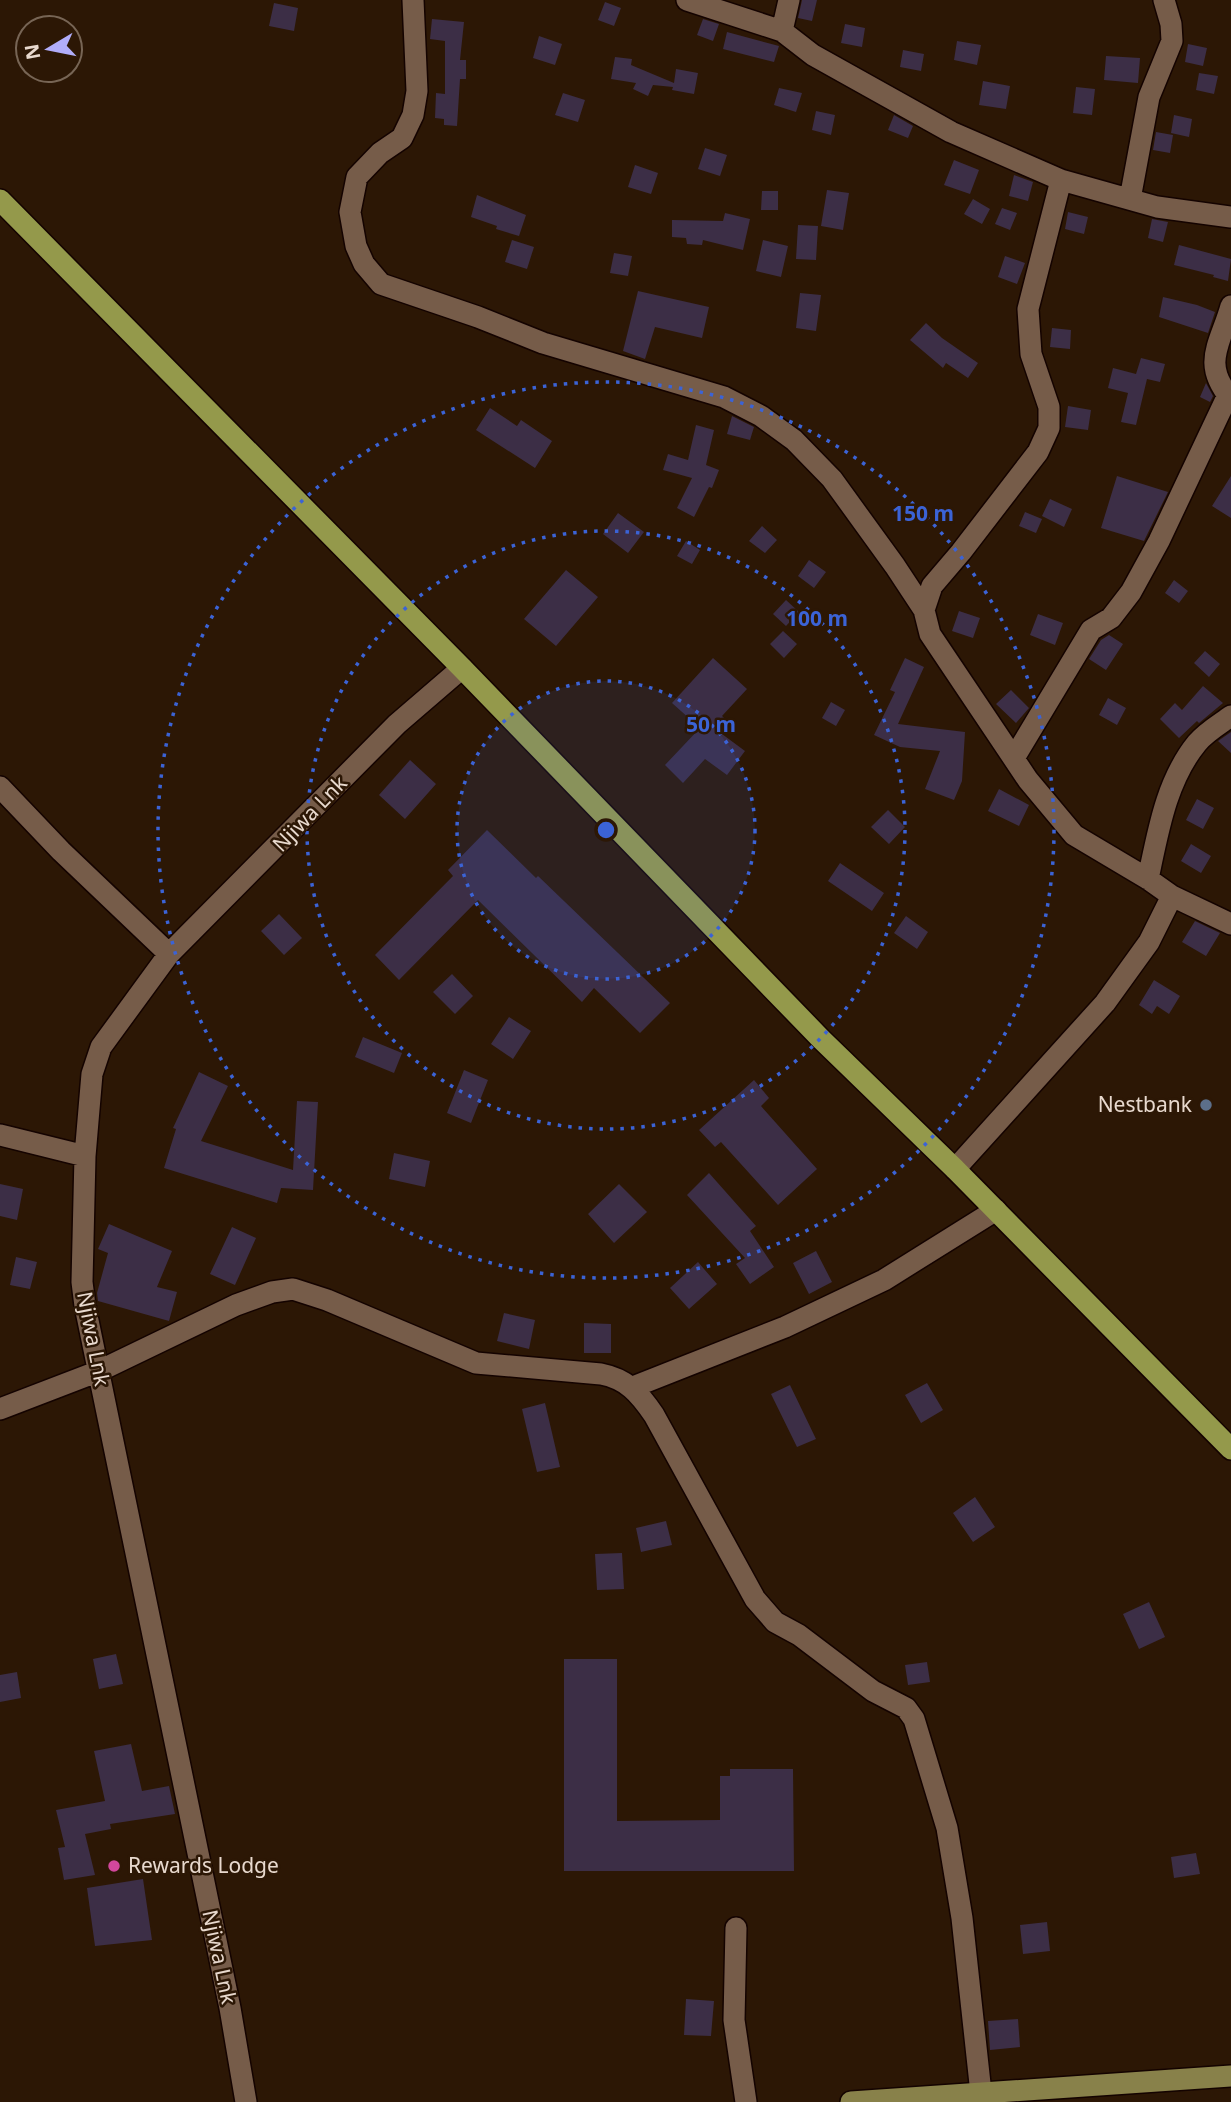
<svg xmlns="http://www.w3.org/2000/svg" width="1231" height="2102" font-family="'Noto Sans',sans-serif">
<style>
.building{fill:#3c2e46}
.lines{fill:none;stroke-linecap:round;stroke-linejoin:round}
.minor-casing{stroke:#140300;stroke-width:24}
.major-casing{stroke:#140300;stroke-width:24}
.highway-casing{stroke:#140300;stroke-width:24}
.minor{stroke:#765c49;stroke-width:21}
.major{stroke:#88814a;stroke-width:21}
.highway{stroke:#94994b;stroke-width:21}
.ring{fill:none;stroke:#3b63d6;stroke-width:3.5;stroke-dasharray:3.5 7}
.service-dot{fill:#5c6f8a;stroke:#2c1705;stroke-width:2.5}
.hotel-dot{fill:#d1479c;stroke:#2c1705;stroke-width:2.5}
.labels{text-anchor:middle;stroke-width:5;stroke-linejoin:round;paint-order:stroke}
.street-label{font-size:21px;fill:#e8d9ce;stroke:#2c1705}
.poi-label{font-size:21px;fill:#e8d9ce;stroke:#2c1705;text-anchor:end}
.centre{fill:#3b63d6;stroke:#2c1705;stroke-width:3.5}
.ring-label{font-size:21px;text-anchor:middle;font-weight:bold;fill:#3b63d6;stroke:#2c1705;stroke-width:5;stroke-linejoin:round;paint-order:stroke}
</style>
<rect width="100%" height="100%" fill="#2c1705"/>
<path class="building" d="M802,0h15l-5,21 -14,-3z
M605,2l16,6 -7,18 -16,-6z
M274,3l24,5 -4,23 -25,-5z
M432,19l32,3 -4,38h6v19h-6l-3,47 -13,-1v-6l-9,-1 1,-25 9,1v-53l-15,-2z
M703,19l16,5 -6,17 -16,-6z
M845,24l20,4 -3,19 -21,-4z
M727,32l52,14 -5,16 -51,-13z
M539,36l23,8 -7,21 -22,-7z
M957,41l24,4 -4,20 -23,-5z
M1188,44l19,4 -4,18 -18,-4z
M903,50l21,4 -3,17 -21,-4z
M1106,56l34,2 -2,25 -34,-3z
M615,57l17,2 -1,6 43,18 2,-14 22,4 -4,21 -22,-4 1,-3 -20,-2 -5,11 -15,-7 3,-6 -25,-4z
M1199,73l19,3 -4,18 -18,-4z
M983,81l27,5 -4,23 -27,-4z
M1076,87l19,2 -3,26 -19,-2z
M779,88l23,5 -6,19 -22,-7z
M563,93l22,7 -7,22 -23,-7z
M816,111l19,4 -4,20 -19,-5z
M894,115l19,11 -5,12 -20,-8z
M1174,115l18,4 -3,18 -18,-4z
M1156,132l17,3 -3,18 -17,-3z
M705,148l22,7 -7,21 -22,-7z
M954,160l25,10 -9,24 -26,-9z
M635,165l23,8 -7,21 -23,-7z
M1014,175l19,7 -5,19 -19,-5z
M827,190l22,3 -6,37 -22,-4z
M762,191h16v19h-17z
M477,195l49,20 -7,21 -23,-7 1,-3 -26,-9z
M973,199l17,10 -8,15 -18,-10z
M1002,208l15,5 -7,17 -15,-6z
M1068,212l20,5 -4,17 -19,-5z
M725,213l25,6 -7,31 -40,-10 -1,5 -15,-1 -1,-6 -14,-1v-17l51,1z
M1152,219l16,3 -5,20 -15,-4z
M798,225l20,1 -2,34 -20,-1z
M512,240l22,7 -7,22 -22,-7z
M763,240l25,6 -7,31 -25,-6z
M1179,245l52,14 -3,22 -15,-4 1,-2 -40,-10z
M614,253l18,3 -4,20 -18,-3z
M1005,256l20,7 -8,21 -19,-7z
M638,291l71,16 -7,31 -47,-11 -10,32 -22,-8z
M800,293l21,2 -5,36 -20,-3z
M1163,297l34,8 18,7 -7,21 -49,-16z
M926,323l16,15 36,25 -10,15 -22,-15 -3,5 -33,-28z
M1052,328l19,2 -1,19 -20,-2z
M1141,358l24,6 -5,18 -13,-3 -11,46 -15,-3 7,-29 -20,-5 5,-20 23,6z
M1206,383l7,13 -3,6 -10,-5z
M1068,406l23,4 -3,20 -23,-3z
M490,408l27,18 4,-6 31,21 -17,27 -59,-38z
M732,416l22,11 -4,13 -23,-6z
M696,425l18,5 -8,35 13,5 -7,18 -3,-1 -15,30 -17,-9 15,-30 -29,-8 5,-16 20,6z
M1117,476l51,16 -24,49 -43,-13z
M1231,476v42l-19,-12z
M1050,499l22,10 -8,18 -22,-11z
M1025,512l17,7 -6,14 -17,-7z
M618,513l26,19 -16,21 -25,-19z
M762,526l15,14 -12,13 -16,-12z
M686,541l14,9 -8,14 -15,-8z
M809,560l17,12 -12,16 -16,-12z
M566,570l32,27 -42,49 -32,-27z
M1174,580l14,11 -9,12 -14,-10z
M786,600l13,12 -13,14 -13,-12z
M959,611l21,7 -7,20 -21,-7z
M1038,614l25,9 -8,22 -25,-10z
M783,631l14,13 -13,14 -14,-14z
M1109,635l14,9 -17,26 -17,-11 12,-19z
M1205,651l15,13 -11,13 -15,-14z
M713,658l34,31 -25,27 9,8 -9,10 23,17 -18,24 -22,-16 -22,24 -18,-18 35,-37 -28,-25z
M905,658l19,9 -26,57 67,8 -3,49 -8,19 -29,-11 15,-38 -40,-4 -26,-12 21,-43 -5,-2z
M1203,686l20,17 -24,20 -2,-2 -18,17 -19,-19 15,-16 7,7z
M1011,690l18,18 -13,15 -20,-19z
M1108,698l18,10 -9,17 -18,-10z
M831,702l14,8 -9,16 -14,-8z
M1231,732v21l-13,-12z
M410,760l26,24 -31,35 -26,-24z
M999,789l30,16 -10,21 -31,-15z
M1197,799l17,9 -11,21 -17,-9z
M888,810l17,17 -16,17 -18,-17z
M487,830l49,48 2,-2 132,127 -30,30 -46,-45 -12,14 -104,-102 -79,80 -24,-25 78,-79 -5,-6z
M1191,844l20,12 -10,17 -20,-12z
M840,863l44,30 -12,18 -44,-30z
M279,914l23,24 -18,17 -23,-24z
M906,916l22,16 -11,17 -23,-16z
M1195,921l25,12 -14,23 -24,-14z
M452,974l21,22 -18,18 -22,-22z
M1154,980l26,16 -11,18 -12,-8 -5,8 -13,-9z
M509,1017l22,14 -18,28 -22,-15z
M363,1037l39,16 -8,20 -39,-16z
M464,1070l24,10 -17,43 -24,-10z
M199,1072l29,14 -27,55 92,29 4,-69 21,1 -5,88 -32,-2 -4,15 -113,-35 12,-39 -3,-1z
M754,1080l15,18 -8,8 56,63 -39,36 -57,-63 -6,5 -16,-17z
M394,1153l36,8 -5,26 -36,-8z
M709,1173l47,53 -6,5 24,36 -24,17 -14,-20 9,-6 -58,-63z
M0,1184l23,5 -6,31 -17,-4z
M619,1184l28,28 -33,31 -26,-29z
M109,1224l63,27 -15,36 20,5 -8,29 -71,-20 -1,-8 11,-40 -10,-4z
M232,1227l24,11 -21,47 -25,-11z
M816,1251l16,31 -23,12 -16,-31z
M16,1257l21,5 -7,27 -20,-4z
M698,1262l19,22 -28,25 -19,-21z
M504,1313l31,7 -6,29 -32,-8z
M584,1323l27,1v29h-27z
M927,1383l16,27 -22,13 -16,-28z
M790,1385l26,54 -19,8 -26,-53z
M545,1403l15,64 -23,5 -15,-63z
M975,1497l20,30 -22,15 -20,-29z
M666,1521l6,24 -31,7 -5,-24z
M622,1553l2,36 -27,1 -2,-36z
M1149,1602l16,35 -26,12 -16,-35z
M116,1654l7,30 -24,5 -6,-30z
M564,1659h53v162l103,-1v-44h10v-7h63l1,102h-230z
M927,1662l3,20 -22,3 -3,-20z
M17,1672l4,26 -21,4v-27z
M131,1744l11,47 27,-5 6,28 -65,10 1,5 -26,5 10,41 -31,5 -6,-32 7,-1 -9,-37 49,-9 -11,-50z
M1196,1853l4,21 -26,4 -3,-21z
M143,1879l9,61 -57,6 -8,-58z
M1047,1922l3,29 -27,3 -3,-29z
M686,1999l28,2 -3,35 -27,-1z
M1018,2019l2,28 -30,3 -2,-29z"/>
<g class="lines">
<g class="minor-casing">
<path id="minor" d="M413,0l4,91 -4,24 -11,23 -22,15 -23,24 -7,35 6,34 8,18 17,20 97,33 65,26 181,54 37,19 33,24 38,39 63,87 29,44
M687,0l95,31 31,24 138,77 110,48 96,27 74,10
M782,31l7,-31
M1130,199l19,-102 23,-56 -1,-17 -7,-24
M1231,306c-11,39 -30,57 0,93
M1014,758l77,-128 20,-12 20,-26 28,-51 69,-146
M0,787l61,64 108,103
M1148,879c10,-47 18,-98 49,-136 9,-11 23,-19 34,-27
M1172,896l59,28
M0,1135l85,21
M955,1169l150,-166 44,-61 23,-46 -24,-17 -74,-44 -46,-55 -98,-146 -6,-24 8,-24 29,-34 77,-100 11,-24v-21l-18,-53 -3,-45 33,-129
M633,1387l152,-60 99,-47 112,-70
M0,1409l99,-38 137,-66 36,-13 21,-3 34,11 149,63 125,11c26,5 38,19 53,41l101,184 20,23 24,13 74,56 33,17 8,11 33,109 15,90 19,175
M736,1928l-2,92 12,82
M246,2102l-16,-94 -145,-702 -3,-24 3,-126 7,-82 9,-27 68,-93 228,-230 65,-56"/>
</g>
<g class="major-casing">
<path id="major" d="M851,2102l380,-26"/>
</g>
<g class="highway-casing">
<path id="highway" d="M0,200l462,468 359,371 134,130 276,280"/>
</g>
<use href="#minor" class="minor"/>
<use href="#major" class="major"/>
<use href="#highway" class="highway"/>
</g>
<circle cx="606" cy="830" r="149" fill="#3b63d6" fill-opacity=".12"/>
<g class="ring">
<circle cx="606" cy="830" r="149"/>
<circle cx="606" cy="830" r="299"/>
<circle cx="606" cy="830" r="448"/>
</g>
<circle class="service-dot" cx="1206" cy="1105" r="7"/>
<circle class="hotel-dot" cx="114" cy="1866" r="7"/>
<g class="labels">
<g class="street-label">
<text transform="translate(310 814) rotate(-46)" y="7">Njiwa Lnk</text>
<text transform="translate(93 1339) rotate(79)" y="7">Njiwa Lnk</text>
<text transform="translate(219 1957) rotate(78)" y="7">Njiwa Lnk</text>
</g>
<g class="poi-label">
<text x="1192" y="1112">Nestbank</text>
<text x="128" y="1873" text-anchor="start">Rewards Lodge</text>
</g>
</g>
<circle cx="606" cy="830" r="10" class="centre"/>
<g class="ring-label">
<text x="923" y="521">150 m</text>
<text x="817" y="626">100 m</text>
<text x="711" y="732">50 m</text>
</g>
<g transform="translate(49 49) rotate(260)"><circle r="33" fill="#2c1705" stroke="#776555" stroke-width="2"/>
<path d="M0-5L12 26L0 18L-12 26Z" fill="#b1adfa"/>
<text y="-10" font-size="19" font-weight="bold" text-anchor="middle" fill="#e8d9ce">N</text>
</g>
</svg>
